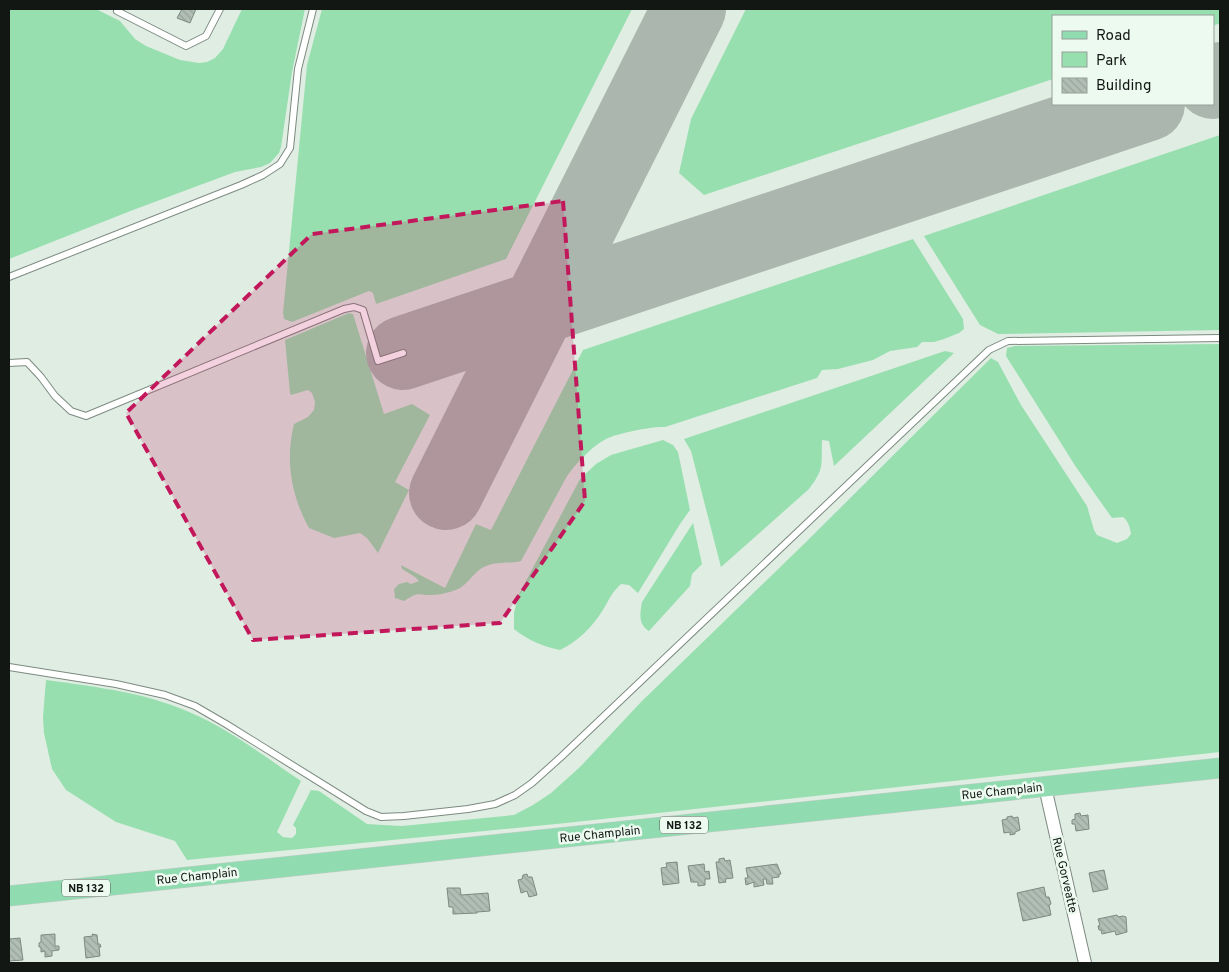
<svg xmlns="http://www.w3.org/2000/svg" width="1229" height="972" font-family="Overpass,sans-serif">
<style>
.green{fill:#98dfaf}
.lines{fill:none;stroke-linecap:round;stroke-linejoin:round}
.runway{stroke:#aab6ae;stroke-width:74}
.building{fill:url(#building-back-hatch);stroke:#7d8a81}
.lane-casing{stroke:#7d8a81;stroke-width:8}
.street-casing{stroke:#7d8a81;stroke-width:14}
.primary-casing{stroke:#cbcccb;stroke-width:21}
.lane{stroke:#fff;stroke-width:6}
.street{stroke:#fff;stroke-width:12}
.primary{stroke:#90dbb0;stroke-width:20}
.marked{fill:#c2185b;fill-opacity:0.2;stroke:#c2185b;stroke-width:4;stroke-dasharray:10 6;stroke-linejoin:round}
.labels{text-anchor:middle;stroke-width:5;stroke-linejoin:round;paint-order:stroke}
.shield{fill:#ecfaf0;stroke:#535b56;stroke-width:1}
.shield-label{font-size:11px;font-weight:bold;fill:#121714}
.street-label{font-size:12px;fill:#121714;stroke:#ecfaf0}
</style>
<defs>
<pattern id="building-back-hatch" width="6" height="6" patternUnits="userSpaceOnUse" patternTransform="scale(1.25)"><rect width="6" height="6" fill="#b1beb5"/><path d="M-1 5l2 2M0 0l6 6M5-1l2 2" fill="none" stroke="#97a39b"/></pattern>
</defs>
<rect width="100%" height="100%" fill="#dfede3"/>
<path class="green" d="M9,9h87l24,12 15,18 11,7 34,14 19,3 8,-1 8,-4 8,-9 19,-40h63l-13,63 -11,75 -2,6 -9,10 -9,4 -26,5 -102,38 -124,49z
M322,9h310l-126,250 -130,45 -3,-11 -4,-2 -77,31 -8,-3 -1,-6 24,-248z
M746,9h474v14l-7,3v-10h-160v63l-349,116 -25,-22 12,-54z
M1220,135v195l-222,4 -18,-9 -56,-89z
M913,239l50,80 1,10 -5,4 -15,6 -10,3h-12l-5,5 -27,4 -17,9 -35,9 -16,1 -5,8 -152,49c-12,-1 -46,6 -57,11 -15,7 -33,26 -42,40l-45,83c-11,3 -23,0 -35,5 -13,5 -17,19 -30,24 -6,2 -16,5 -23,5 -17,1 -12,-5 -29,6l-9,-3 -1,-9 5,-5 8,-2 4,2 8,-3 -4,-4 -13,-8 -1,-4 44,23 31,-64 15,6 92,-180z
M349,313l4,1 31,100 28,-10 18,11 -35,67 14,8 -31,63 -11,-15 -7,-5 -26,5 -25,-10c-18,-32 -24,-68 -15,-104l14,-7 6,-7 1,-8 -3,-9 -4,-3 -17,5 -1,-2 -5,-53z
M1220,344v408l-654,71 -379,37 -12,-19 -59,-19 -50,-32 -14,-21 -8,-36 -1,-16 3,-37c51,7 105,13 152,36 35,16 70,43 103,65l-24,51 6,5 9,1 4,-4v-6l-3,-3 18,-35 8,1 48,33 16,1 19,1 112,-11 19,-10 18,-12 29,-26 62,-66 165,-160 184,-183 7,4 23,43 66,101 7,24 3,5 20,8 10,-4 4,-5c-1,-7 -3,-13 -8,-17l-11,1 -36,-51 -70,-111 1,-8 8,-2z
M945,351l9,2 -120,113 -5,-25 -7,-1c-1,25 3,28 -13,49l-88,78 -30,-116 -7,-12z
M663,440l10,5 5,7 12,58 -10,14 -42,69 -9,-8 -8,-1c-11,10 -12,17 -20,29 -10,15 -24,29 -41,37 -18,-4 -31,-9 -46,-21v-16l4,-17 62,-117 16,-15 15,-9z
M693,523l9,41 -10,10 -2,12 -41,45c-11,-7 -9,-17 -7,-29z"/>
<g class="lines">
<path class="runway" d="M1213,82l7,-3
M403,353l745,-249
M446,493l243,-484"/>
</g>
<path class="building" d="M182,9h14l-6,14 -13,-5z
M1080,813l1,3 7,-1 1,14 -13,2 -1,-7h-3v-4l3,-1v-5z
M1012,816l1,2 5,-1 2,13 -5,2v2l-5,1v-3l-6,1 -2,-13 5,-1v-2z
M724,858l1,3 5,-1 3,18 -8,1 1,3 -7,1 -3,-21h3v-3z
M677,862l2,21 -16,2 -2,-17 6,-1 -1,-4z
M704,864l1,8 4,-1 1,8h-5v6l-7,1v-4h-7l-3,-16z
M777,864l4,10h-2v3l-7,1 1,6h-6l-1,-5h-3l1,6 -10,2v-5l-8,3 -1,-7h3l-2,-10z
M1104,870l4,19 -15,3 -4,-19z
M527,874l1,3h4l5,18 -8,2 -2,-6 -6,2 -3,-13 4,-1 1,-4z
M1044,887l2,10h3l2,7 -2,1 2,10 -28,6 -6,-28z
M447,888h13l1,7 27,-2 2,18 -13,1v1l-24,1v-7h-4z
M1117,915l1,2 5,-1 3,1 1,15 -11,3 -1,-4 -13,3 -1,-4h-2l-1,-4 2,-1 -2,-6z
M55,934v12h4v4l-7,1v5l-7,1v-6l-4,1v-5h-2v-4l2,-1v-7z
M92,934l5,1 1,9h2l1,3h-2l1,9 -14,2 -2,-21 9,-1z
M20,938l3,22 -14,1v-22z"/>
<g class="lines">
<g class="lane-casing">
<path id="lane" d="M118,9l-1,2 69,35 20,-10 14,-27
M9,277l232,-92 22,-10 17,-11 10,-16 8,-79 15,-60
M9,363l18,-1 14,15 14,19 16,15 15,5 258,-107 10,-2 9,3 15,51 25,-8
M9,667l107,17 49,11 30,11 31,18 140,87 15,6 23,-1 64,-7 27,-5 20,-9 17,-12 29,-26 428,-407 19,-9 212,-3"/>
</g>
<g class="street-casing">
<path id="street" d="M1045,787l40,176"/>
</g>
<g class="primary-casing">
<path id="primary" d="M9,896l1211,-128"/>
</g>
<use href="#lane" class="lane"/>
<use href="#street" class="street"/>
<use href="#primary" class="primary"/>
</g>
<path class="marked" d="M563,201l22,300 -85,122 -247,17 -127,-227 186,-179z"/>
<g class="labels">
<g class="shield">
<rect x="660" y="816.5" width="48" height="17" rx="4"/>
<rect x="62" y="879.5" width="48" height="17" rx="4"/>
</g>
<g class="shield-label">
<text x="684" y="829">NB 132</text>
<text x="86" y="892">NB 132</text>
</g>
<g class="street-label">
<text transform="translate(1002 791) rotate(-6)" y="4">Rue Champlain</text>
<text transform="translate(600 834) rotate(-6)" y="4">Rue Champlain</text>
<text transform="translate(1065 875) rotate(77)" y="4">Rue Gorveatte</text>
<text transform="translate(197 876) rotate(-6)" y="4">Rue Champlain</text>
</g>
</g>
<rect width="1229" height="972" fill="none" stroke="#121714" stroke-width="20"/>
<rect x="1052" y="15" width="162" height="90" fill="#ecfaf0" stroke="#959f98"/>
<rect x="1062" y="31" width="25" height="8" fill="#90dbb0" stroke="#959f98"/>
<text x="1096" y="40" font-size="15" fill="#121714">Road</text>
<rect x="1062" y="52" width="25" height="15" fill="#98dfaf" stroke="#959f98"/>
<text x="1096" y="65" font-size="15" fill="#121714">Park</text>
<rect x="1062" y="78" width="25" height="15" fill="url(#building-back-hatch)" stroke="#959f98"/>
<text x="1096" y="90" font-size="15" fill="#121714">Building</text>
</svg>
